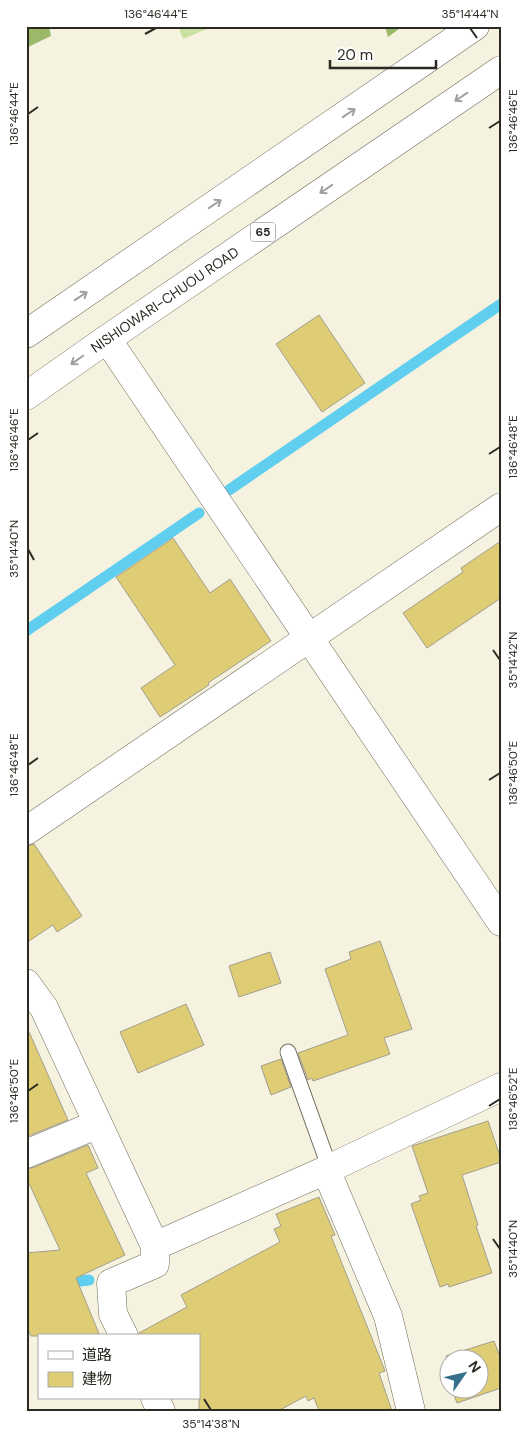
<svg xmlns="http://www.w3.org/2000/svg" width="527" height="1437" font-family="'DM Sans','Noto Sans JP',sans-serif">
<style>
.green{fill:#c9e2a1}
.forest{fill:#9cb96a}
.lines{fill:none;stroke-linecap:round;stroke-linejoin:round}
.stream{stroke:#60ceef;stroke-width:11}
.building{fill:#decd75;stroke:#a29e8e}
.service-casing{stroke:#6f6c5d;stroke-width:17}
.minor-casing{stroke:#6f6c5d;stroke-width:29}
.primary-casing{stroke:#6f6c5d;stroke-width:29}
.service{stroke:#fff;stroke-width:15}
.minor{stroke:#fff;stroke-width:28}
.primary{stroke:#fff;stroke-width:28}
.oneway{stroke:#a09f9c}
.ticks{fill:none;stroke:#2b2a23;stroke-width:2}
.labels{text-anchor:middle;stroke-width:4.5;stroke-linejoin:round;paint-order:stroke}
.shield{fill:#fff;stroke:#6b6a65;stroke-width:1}
.shield-label{font-size:12px;font-weight:bold;fill:#2b2a23}
.street-label{font-size:14px;fill:#2b2a23;stroke:#fff}
.neatline{fill:none;stroke:#2b2a23;stroke-width:2}
.ticks-label{font-size:12px;text-anchor:middle;fill:#2b2a23}
</style>
<rect width="100%" height="100%" fill="#f6f2e0"/>
<path class="green" d="M178,26h36l-31,13z"/>
<path class="forest" d="M26,26h23l2,10 -25,12z
M385,26h18l-15,11z"/>
<g class="lines">
<path class="stream" d="M229,490l272,-186
M26,631l173,-118
M64,1283l25,-3"/>
</g>
<path class="building" d="M319,315l46,68 -43,29 -46,-68z
M173,538l37,55 20,-14 41,62 -63,42 1,2 -49,32 -19,-29 34,-23 -59,-88z
M501,541v57l-74,50 -24,-35 60,-41 -2,-4z
M34,844l48,72 -25,16 -4,-7 -27,18v-97z
M380,941l32,88 -28,9 6,16 -77,27 -1,-3 -4,2 -10,-27 50,-18 -23,-66 26,-10 -2,-7z
M270,952l11,31 -42,14 -10,-31z
M186,1004l18,41 -66,28 -18,-41z
M26,1025l42,95 -42,17z
M281,1059l10,28 -20,8 -10,-29z
M488,1121l13,38v3l-39,13 16,50 -2,1 16,47 -43,14 -1,-3 -8,3 -29,-83 10,-4 -2,-4 9,-3 -16,-47z
M88,1145l10,23 -12,5 39,82 -49,23 24,58h-69l-5,-11v-72l34,-3 -34,-73v-8l6,-1z
M319,1197l16,38 -4,1 54,135 -6,2 13,38h-73l-5,-13 -6,3 -2,-5 -28,15h-79v-75h-60v-3l48,-26 -6,-12 99,-53 -6,-13 7,-3 -5,-12z
M494,1341l7,18v29l-44,15 -5,-13h28v-30h-30v7l-4,-11z"/>
<g class="lines">
<g class="service-casing">
<path id="service" d="M288,1052l42,117"/>
</g>
<g class="minor-casing">
<path id="minor" d="M107,339l394,583
M26,831l475,-324
M26,983l18,25 111,238 171,-76 62,146 23,95
M26,1154l72,-30
M326,1170l175,-83
M124,1336l-11,-22 -2,-31 44,-19v-18
M155,1398l6,13"/>
</g>
<g class="primary-casing">
<g id="primary">
<path d="M26,334l449,-308"/>
<path id="s1" d="M26,396l81,-57 394,-269"/>
</g>
</g>
<use href="#service" class="service"/>
<use href="#minor" class="minor"/>
<use href="#primary" class="primary"/>
</g>
<defs><path id="oneway-shaft" d="M-6 0H5M1.5-3L5.5 0L1.5 3" fill="none" stroke-width="1.6" stroke-linecap="round" stroke-linejoin="round" transform="scale(1.25)"/></defs>
<g class="oneway">
<use href="#oneway-shaft" transform="translate(461 97) rotate(146)"/>
<use href="#oneway-shaft" transform="translate(349 113) rotate(-34)"/>
<use href="#oneway-shaft" transform="translate(326 189) rotate(146)"/>
<use href="#oneway-shaft" transform="translate(215 204) rotate(-34)"/>
<use href="#oneway-shaft" transform="translate(81 296) rotate(-34)"/>
<use href="#oneway-shaft" transform="translate(77 360) rotate(145)"/>
</g>
<path class="ticks" d="M470,28l7,10M145,34l11,-6M28,114l10,-7M489,128l11,-7M28,440l10,-7M489,454l11,-7M28,549l6,11M493,650l7,10M28,765l10,-7M489,780l11,-7M28,1091l10,-7M489,1106l11,-7M493,1239l7,10M204,1399l7,11"/>
<g class="labels">
<rect class="shield" x="250.5" y="222.5" width="25" height="19" rx="4"/>
<g class="shield-label">
<text x="263" y="236">65</text>
</g>
<g class="street-label">
<text dy="5" stroke="none"><textPath href="#s1" startOffset="169">NISHIOWARI-CHUOU ROAD</textPath></text>
</g>
</g>
<rect width="527" height="1437" fill="none" stroke="#ffffff" stroke-width="55"/>
<rect x="38" y="1334" width="162" height="65" fill="#ffffff" stroke="#aaaaa7"/>
<rect x="48" y="1351" width="25" height="8" fill="#ffffff" stroke="#aaaaa7"/>
<text x="82" y="1360" font-size="15" fill="#2b2a23">道路</text>
<rect x="48" y="1372" width="25" height="15" fill="#decd75" stroke="#aaaaa7"/>
<text x="82" y="1384" font-size="15" fill="#2b2a23">建物</text>
<g transform="translate(464 1374) rotate(56)"><circle r="24" fill="#ffffff" stroke="#aaaaa7"/>
<path d="M0-4L9 19L0 12L-9 19Z" fill="#37708a"/>
<text y="-8" font-size="14" font-weight="bold" text-anchor="middle" fill="#2b2a23">N</text>
</g>
<path d="M330 60v8h106v-8" fill="none" stroke="#2b2a23" stroke-width="2.5"/>
<text x="337" y="60" font-size="15" fill="#2b2a23" stroke="#ffffff" stroke-width="4" paint-order="stroke">20 m</text>
<rect x="28" y="28" width="472" height="1382" class="neatline"/>
<g class="ticks-label">
<text x="156" y="18">136°46'44"E</text>
<text x="470" y="18">35°14'44"N</text>
<text transform="translate(14 114) rotate(-90)" y="4">136°46'44"E</text>
<text transform="translate(513 121) rotate(-90)" y="4">136°46'46"E</text>
<text transform="translate(14 440) rotate(-90)" y="4">136°46'46"E</text>
<text transform="translate(513 447) rotate(-90)" y="4">136°46'48"E</text>
<text transform="translate(14 549) rotate(-90)" y="4">35°14'40"N</text>
<text transform="translate(513 660) rotate(-90)" y="4">35°14'42"N</text>
<text transform="translate(14 765) rotate(-90)" y="4">136°46'48"E</text>
<text transform="translate(513 773) rotate(-90)" y="4">136°46'50"E</text>
<text transform="translate(14 1091) rotate(-90)" y="4">136°46'50"E</text>
<text transform="translate(513 1099) rotate(-90)" y="4">136°46'52"E</text>
<text transform="translate(513 1249) rotate(-90)" y="4">35°14'40"N</text>
<text x="211" y="1428">35°14'38"N</text>
</g>
</svg>
